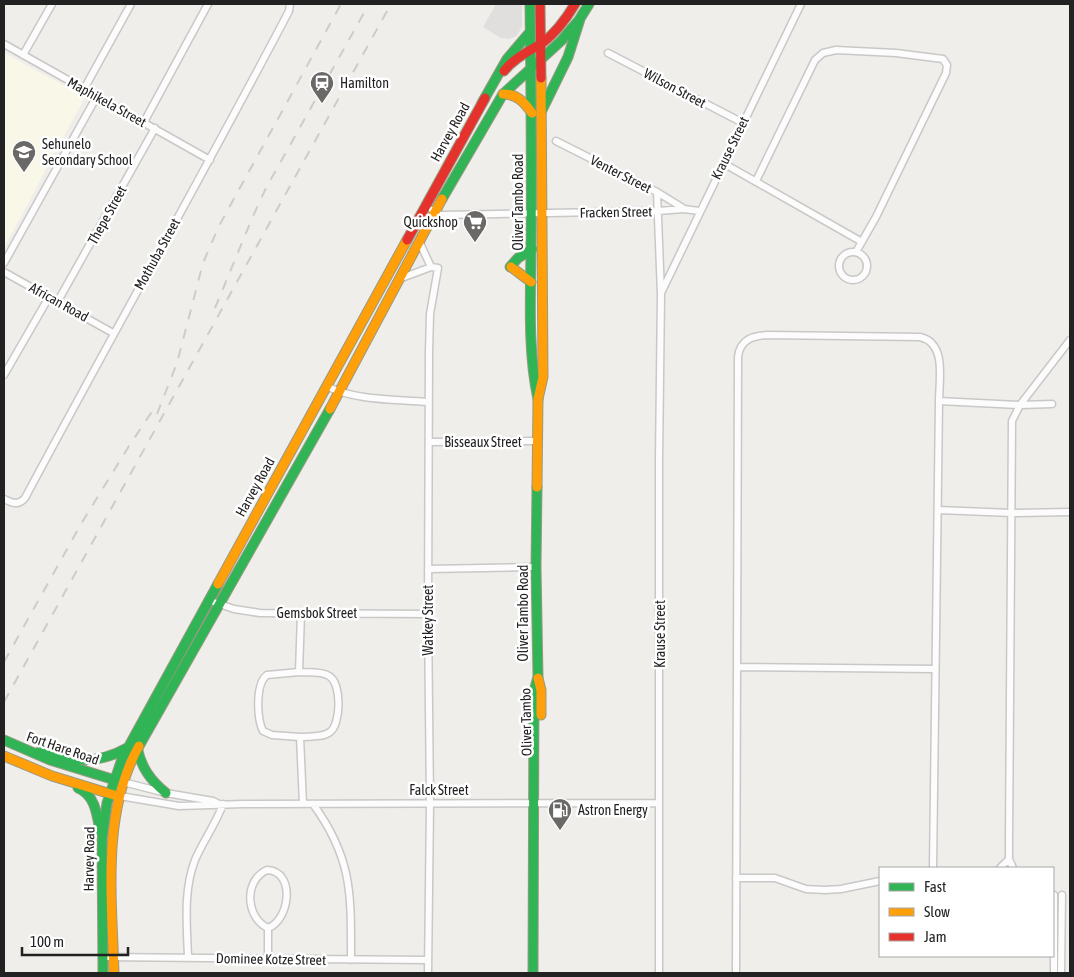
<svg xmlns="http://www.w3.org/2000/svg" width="1074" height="977" font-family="'Asap Condensed',sans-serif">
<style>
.education{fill:#f8f7e8}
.parking{fill:#e0dfde}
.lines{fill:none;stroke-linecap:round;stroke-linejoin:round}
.street-casing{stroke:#c9c8c7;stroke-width:9}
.fast-casing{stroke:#999a82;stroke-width:11}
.slow-casing{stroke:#999a82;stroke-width:11}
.jam-casing{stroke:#999a82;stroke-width:11}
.street{stroke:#fdfcfc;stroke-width:6}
.fast{stroke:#30b455;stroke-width:9}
.slow{stroke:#ff9f0a;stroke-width:9}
.jam{stroke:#e5322d;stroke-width:9}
.rail{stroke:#ccc;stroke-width:2;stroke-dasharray:10 10;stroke-linecap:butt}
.labels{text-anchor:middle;stroke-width:5;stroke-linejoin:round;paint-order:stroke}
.poi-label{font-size:14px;fill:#222;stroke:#fff;text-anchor:start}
.street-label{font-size:14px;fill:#222;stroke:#fff}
</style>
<rect width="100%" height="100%" fill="#f0eeeb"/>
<path class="education" d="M4,53l81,44 -81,151z"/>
<path class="parking" d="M496,4h26v22l-5,10 -8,3 -8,-1 -18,-11z"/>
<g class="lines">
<g class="street-casing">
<path id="street" d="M4,44l206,116
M608,53l135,70
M23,55l29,-51
M84,89l47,-85
M144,122l64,-118
M556,141l101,51 26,16
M723,163l139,79
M756,181l59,-121 8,-7 13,-3 60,3 47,6 4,6 -1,8 -70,144 -20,35
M657,192l4,102 -2,165v514
M432,210l9,5 217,-4 26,-2 15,2
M419,241l12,26
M839 266a14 14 0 1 1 28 0a14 14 0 1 1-28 0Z
M4,263l93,-167
M4,272l109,61
M399,279l32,-12 7,1 -8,46 -1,38 -1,262 2,190 -2,169
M661,293l140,-289
M58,301l97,-173
M4,375l45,-78
M326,386c31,15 68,13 102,16
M939,401l81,4 32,-1
M429,442l108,-1
M4,499c8,4 14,7 21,-1 87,-163 178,-323 264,-487l1,-7
M938,510l74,3 58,-1
M428,569l108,-2
M208,600l26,9 26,4 168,1
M301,614l-2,58c9,1 22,-1 30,4 13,7 12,48 1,56 -8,6 -21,4 -30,5l3,67
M737,667l198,2
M299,672l-32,3c-12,9 -10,44 -4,56l9,4 28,2
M123,782l43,11 47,8 6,3
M120,796l59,10 64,-2 416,-1
M313,804c40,55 38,91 38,156
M1000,868l9,-9
M1013,868l-4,-9v-20l3,-418 8,-16 50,-65
M267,870c29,1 23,50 1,58 -23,-11 -24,-48 -1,-58z
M736,878h39l31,11 19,1 16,-1 39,-8
M268,928v30
M103,957l325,3
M188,957c-1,-31 -5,-66 7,-97 8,-19 21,-36 28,-56
M736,973l2,-616c2,-18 15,-21 30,-22l152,2c27,6 19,43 19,64l-6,467
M1054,973v-78
M1061,973l1,-78"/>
</g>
<g class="fast-casing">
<path id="fast" d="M530,4c1,79 2,157 1,236 0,51 -4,109 7,159
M482,103l25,-44 23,-27
M542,110l26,-53 12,-38
M442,199l61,-105 58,-53 18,-21 10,-16
M510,267l8,-9 14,-9
M4,740l46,20 68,21
M139,746l191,-337
M137,747c4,20 13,33 29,46
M39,752c34,8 56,14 88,-4
M78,788c17,7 19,26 22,43
M103,973l-1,-134 5,-36 15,-44 96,-175
M533,973l1,-282 4,-14 -2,-110 1,-80"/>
</g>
<g class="slow-casing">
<path id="slow" d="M503,94c14,0 21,8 29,19
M511,267l20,15
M330,409l112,-210
M537,487l1,-88 5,-22 -2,-299
M218,584l189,-344
M538,678l3,12v25
M4,756l48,20 62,19
M114,973c-2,-74 -13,-160 25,-227"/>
</g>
<g class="jam-casing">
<path id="jam" d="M540,4l1,74
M504,71c10,-13 24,-19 38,-28 14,-10 24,-24 33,-39
M407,240l78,-142"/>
</g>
<use href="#street" class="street"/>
<use href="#fast" class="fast"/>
<use href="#slow" class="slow"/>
<use href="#jam" class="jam"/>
<path class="rail" d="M215,308l38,-92 13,-28 103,-184
M157,414l20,-51 26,-100 16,-37 122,-222
M4,662l77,-138 48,-78 28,-42
M4,702l387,-698"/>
</g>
<defs>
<g id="station-pin" transform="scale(1.25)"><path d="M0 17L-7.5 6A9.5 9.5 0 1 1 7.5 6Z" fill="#6a6968" stroke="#fff"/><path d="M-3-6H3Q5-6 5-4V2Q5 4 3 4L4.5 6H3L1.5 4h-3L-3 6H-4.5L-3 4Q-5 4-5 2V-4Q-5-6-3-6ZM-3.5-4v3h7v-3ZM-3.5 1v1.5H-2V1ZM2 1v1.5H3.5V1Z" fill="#fff"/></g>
<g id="school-pin" transform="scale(1.25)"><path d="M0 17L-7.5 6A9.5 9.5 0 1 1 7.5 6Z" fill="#6a6968" stroke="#fff"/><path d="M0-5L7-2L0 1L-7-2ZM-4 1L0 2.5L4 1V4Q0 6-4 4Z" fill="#fff"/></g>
<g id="supermarket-pin" transform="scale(1.25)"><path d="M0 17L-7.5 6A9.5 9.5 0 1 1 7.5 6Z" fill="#6a6968" stroke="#fff"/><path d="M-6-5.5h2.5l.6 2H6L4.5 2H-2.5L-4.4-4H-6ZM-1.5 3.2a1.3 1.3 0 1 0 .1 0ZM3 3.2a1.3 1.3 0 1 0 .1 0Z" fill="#fff"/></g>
<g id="fuel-pin" transform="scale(1.25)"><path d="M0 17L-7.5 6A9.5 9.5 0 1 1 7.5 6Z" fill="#6a6968" stroke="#fff"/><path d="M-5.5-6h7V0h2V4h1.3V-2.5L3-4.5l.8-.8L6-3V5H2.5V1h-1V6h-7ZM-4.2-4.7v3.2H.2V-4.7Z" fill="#fff"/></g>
</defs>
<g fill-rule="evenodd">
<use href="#station-pin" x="322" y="83"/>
<use href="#school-pin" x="24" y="152"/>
<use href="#supermarket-pin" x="475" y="222"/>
<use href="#fuel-pin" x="560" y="810"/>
</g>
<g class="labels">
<g class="poi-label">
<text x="340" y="88">Hamilton</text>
<text x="42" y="149">Sehunelo<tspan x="42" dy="16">Secondary School</tspan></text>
<text x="458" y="227" text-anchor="end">Quickshop</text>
<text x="578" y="815">Astron Energy</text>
</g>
<g class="street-label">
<text transform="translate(675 88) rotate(28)" y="5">Wilson Street</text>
<text transform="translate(107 102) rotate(29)" y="5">Maphikela Street</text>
<text transform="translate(450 132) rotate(-61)" y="5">Harvey Road</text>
<text transform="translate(730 148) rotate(-64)" y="5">Krause Street</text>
<text transform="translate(621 174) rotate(27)" y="5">Venter Street</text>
<text transform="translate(518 202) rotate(-90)" y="5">Oliver Tambo Road</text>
<text transform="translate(616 212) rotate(-1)" y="5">Fracken Street</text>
<text transform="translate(107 215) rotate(-61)" y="5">Thepe Street</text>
<text transform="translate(157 254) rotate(-61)" y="5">Mothuba Street</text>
<text transform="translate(59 302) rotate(29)" y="5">African Road</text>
<text x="483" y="447">Bisseaux Street</text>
<text transform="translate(255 487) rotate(-61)" y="5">Harvey Road</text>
<text x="317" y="618">Gemsbok Street</text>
<text transform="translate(523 613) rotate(-90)" y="5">Oliver Tambo Road</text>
<text transform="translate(428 620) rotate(-90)" y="5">Watkey Street</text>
<text transform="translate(660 634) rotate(-90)" y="5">Krause Street</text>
<text transform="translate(526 722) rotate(-91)" y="5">Oliver Tambo</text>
<text transform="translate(63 748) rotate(19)" y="5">Fort Hare Road</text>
<text x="439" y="795">Falck Street</text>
<text transform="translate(89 859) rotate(-89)" y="5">Harvey Road</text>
<text transform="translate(271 959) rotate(1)" y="5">Dominee Kotze Street</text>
</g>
</g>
<rect width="1074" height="977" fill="none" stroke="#222222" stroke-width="10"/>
<rect x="879" y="867" width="175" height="90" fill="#ffffff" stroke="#a7a7a7"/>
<rect x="889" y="883" width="25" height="8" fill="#30b455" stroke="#a7a7a7"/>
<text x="924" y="892" font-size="15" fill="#222222">Fast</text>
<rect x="889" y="908" width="25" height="8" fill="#ff9f0a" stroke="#a7a7a7"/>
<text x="924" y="917" font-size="15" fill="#222222">Slow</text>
<rect x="889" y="933" width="25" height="8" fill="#e5322d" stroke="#a7a7a7"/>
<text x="924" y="942" font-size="15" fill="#222222">Jam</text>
<path d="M22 947v8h106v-8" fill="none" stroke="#222222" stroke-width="2.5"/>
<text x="30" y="947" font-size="15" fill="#222222" stroke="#ffffff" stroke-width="4" paint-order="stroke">100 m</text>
</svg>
